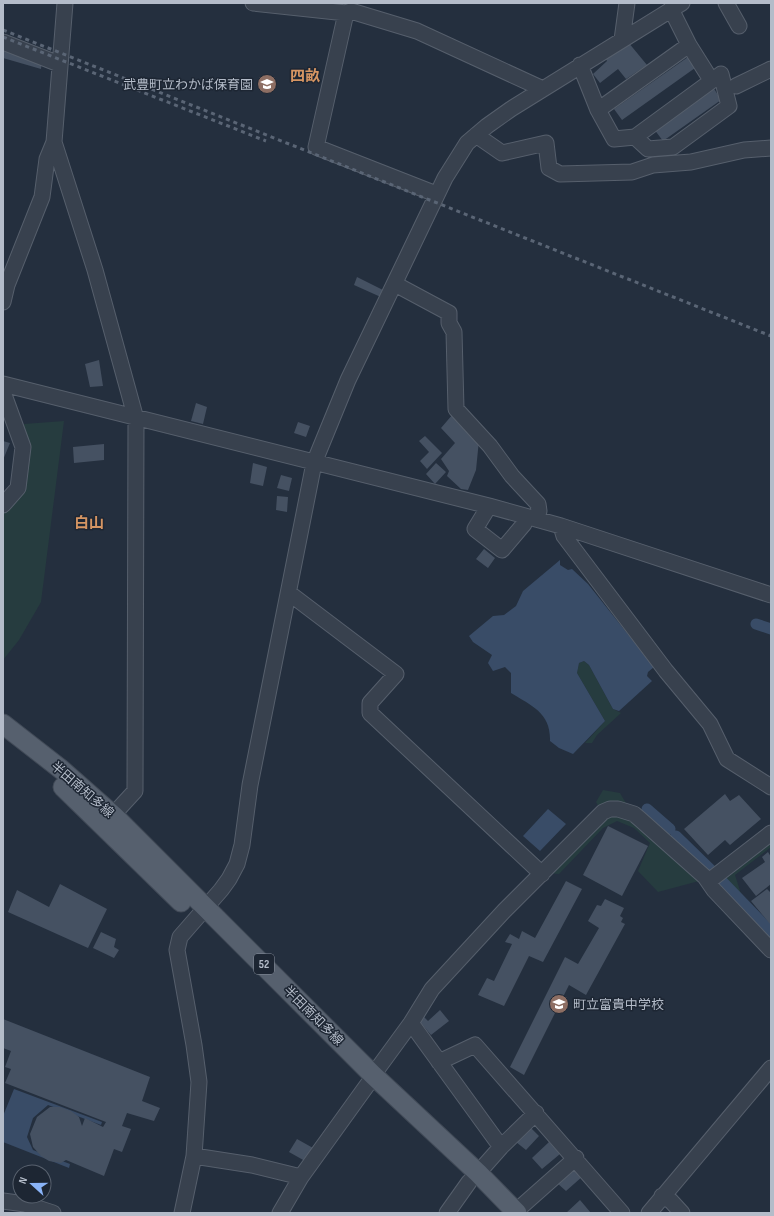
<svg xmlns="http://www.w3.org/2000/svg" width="774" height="1216" font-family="'Sofia Sans Condensed','Noto Sans JP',sans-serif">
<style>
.green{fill:#263c3f}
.water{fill:#394c67}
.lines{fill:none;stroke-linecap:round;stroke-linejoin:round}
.canal{stroke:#394c67;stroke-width:11}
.building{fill:#455162}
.minor-casing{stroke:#565f6c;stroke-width:17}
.major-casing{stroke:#414a57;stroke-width:21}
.minor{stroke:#38414e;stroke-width:15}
.major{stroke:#56606e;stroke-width:19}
.rail{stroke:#5a6575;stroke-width:3;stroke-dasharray:4 4;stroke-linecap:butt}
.labels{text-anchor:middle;stroke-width:3;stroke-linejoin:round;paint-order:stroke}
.shield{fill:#1d2633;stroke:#878f9c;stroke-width:1}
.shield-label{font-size:12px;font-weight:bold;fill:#b4bcc9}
.poi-label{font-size:13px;fill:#b4bcc9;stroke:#1d2633;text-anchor:end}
.street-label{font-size:13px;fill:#b4bcc9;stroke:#1d2633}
.quarter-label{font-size:15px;font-weight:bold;fill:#d59563;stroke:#1d2633}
</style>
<rect width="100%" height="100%" fill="#242f3e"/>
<path class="green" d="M64,421l-23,181 -22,38 -16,20v-149l22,-30 -1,-57z
M584,661l5,4 24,44 8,4 -24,22 -5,8h-7l20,-22 -28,-48 2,-10z
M603,790l17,3 7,12 -27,4 -4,-7z
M607,814l22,2 70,65 -41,11 -20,-21 12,-28 -16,-15 -17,-7 -14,7 -44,46 -11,-1z
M771,839v8l-36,28 7,22 -21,-21z"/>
<path class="water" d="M560,560v5l8,5 4,-1 16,15 66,83 -6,5 -1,4 5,5 -33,30 -6,-2 -24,-44 -5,-4 -5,2 -2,10 28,48 -32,33 -14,-6 -9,-7c1,-28 -18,-35 -39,-48v-20l-6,-6 -12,4 -5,-8 4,-8 -19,-13 -4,-6 24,-20 11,-1 12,-9 7,-15z
M548,809l18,15 -26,27 -17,-15z
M14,1089l88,33 -1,3 -53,-20 -15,13 -6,19 6,13 37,14 -1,4 -66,-26v-26z"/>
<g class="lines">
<path class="canal" d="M756,624l15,5
M647,809l23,20
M676,836l36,35
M720,879l51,53"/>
</g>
<path class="building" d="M628,42l19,23 -21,14 -8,-10 -18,14 -7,-9 14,-13 -2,-4z
M3,48l39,12 -1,9 -38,-11z
M688,57l7,11 -73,52 -8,-11z
M713,87l8,13 -58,41 -9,-12z
M357,277l28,14 -2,7 -29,-13z
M99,360l4,26 -13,1 -5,-23z
M196,403l11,4 -4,17 -12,-3z
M453,414l26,26 -3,30 -8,20 -7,-1 -14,-13 2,-5 -8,-12 14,-16 -14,-15z
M298,422l12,4 -4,11 -12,-4z
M425,436l17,17 -15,16 -7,-8 9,-9 -10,-11z
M3,441l7,2 -7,17z
M104,444v16l-30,3 -1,-16z
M253,463l14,4 -4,19 -13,-3z
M436,463l10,9 -11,12 -9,-10z
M281,475l11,3 -3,13 -12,-3z
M277,496l11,1 -1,15 -11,-2z
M484,549l11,9 -7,10 -12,-9z
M725,794l5,7 9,-6 22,24 -31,26 -5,-5 -17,15 -24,-26z
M608,826l40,20 -26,50 -39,-21z
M768,852l3,5v27l-15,12 -14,-18 23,-16 -3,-5z
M566,881l16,8 -39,73 -14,-6 -25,50 -26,-11 9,-17 7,3 18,-37 -7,-2 5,-8 9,5 3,-8 13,7z
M60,884l47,25 -19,39 -80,-36 9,-22 32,17z
M767,889l4,4 -1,31 -19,-23z
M605,899l19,9 -4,8 3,2 -2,4 4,2 -39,71 -17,-10 -45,90 -14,-8 55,-110 13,7 21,-36 -11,-7 9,-16 4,1z
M101,932l15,7 -2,8 5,3 -5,8 -21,-10z
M440,1010l9,11 -18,14 -11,-13 4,-5 4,4z
M3,1019l147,58 -8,24 18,7 -6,13 -27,-8 -5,13 9,3 -9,23 -8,-3 -10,27 -38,-16 -5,3 -12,-2 -8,-5 -8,-9 -3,-13 7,-17 13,-10h10l11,4 8,6 3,9 3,-8 18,9 3,-5 -101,-39 6,-14 -6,-2 6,-16 -8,-3z
M530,1127l9,9 -13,14 -10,-8z
M297,1139l16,9 -8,13 -16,-9z
M549,1142l11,12 -18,15 -10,-11z
M574,1166l9,10 -17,15 -9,-8z
M580,1200l11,13h-25z"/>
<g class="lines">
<g class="minor-casing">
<path id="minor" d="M253,3l93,10 5,-2 66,20 126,58
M726,3l13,23
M671,9l18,36 22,35
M346,13l-30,134 120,47
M622,40l5,-37
M3,42l56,22
M580,65l18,45 16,29 21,-2 13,12 25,-2 56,-41 -8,-32 -86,63
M736,86l35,-17
M598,110l91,-65
M476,135l26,18 44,-10 3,25 11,6 72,-2 21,-7 38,-3 53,-12 27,-2
M54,142l41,128 41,149 -1,372 -22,24
M395,284l54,29v10l5,9 2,77 34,37 22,30 26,28 1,7 -3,8
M3,302l4,-17 35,-88 5,-38 7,-17 11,-139
M3,384l486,122 72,20 210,69
M3,392l20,55 -5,41 -15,17
M489,506l-14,23 27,21 22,-26 2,-7
M561,526l3,10 102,135 44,53 17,35 44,28
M289,593l107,81 -26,29v10l172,161
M709,881l62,-48
M411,1023l90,124 -23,26
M439,1062l36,-17 147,168
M373,1075l38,-52 21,-34 72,-78 99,-99 7,-3h8l16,5 7,6 64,57 9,13 57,60
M501,1147l35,-34
M194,1156l58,9 49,12
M662,1196l9,5 11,12
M3,1201l22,3 28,9
M515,1212l61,-54
M182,1213l12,-57 5,-74 -5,-37 -17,-95 3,-13 41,-47 8,-11 8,-15 5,-19 8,-60 64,-322 34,-83 97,-202 22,-35 20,-17 24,-17 171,-106
M280,1213l21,-36 67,-93
M447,1213l22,-31
M649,1213l122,-145"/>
</g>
<g class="major-casing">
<path id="major" d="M3,724l59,46 51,45 260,260 105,98 39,40
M63,787l118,115"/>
</g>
<use href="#minor" class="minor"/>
<use href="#major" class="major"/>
<path class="rail" d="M3,30l768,306
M3,37l263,104"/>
</g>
<defs>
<g id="school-disc" transform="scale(1)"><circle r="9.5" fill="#8d6e63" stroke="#1d2633"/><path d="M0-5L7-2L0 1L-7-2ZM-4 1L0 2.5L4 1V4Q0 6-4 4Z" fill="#fff"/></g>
</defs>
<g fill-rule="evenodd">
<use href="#school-disc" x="267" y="84"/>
<use href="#school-disc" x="559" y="1004"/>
</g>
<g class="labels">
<rect class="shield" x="254" y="954" width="20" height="20" rx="3"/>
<g class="shield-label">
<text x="264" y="968">52</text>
</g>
<g class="poi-label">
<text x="253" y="89">武豊町立わかば保育園</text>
<text x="573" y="1009" text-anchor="start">町立富貴中学校</text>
</g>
<g class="street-label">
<text transform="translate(83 789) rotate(41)" y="5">半田南知多線</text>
<text transform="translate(314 1015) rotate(45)" y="5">半田南知多線</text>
</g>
<g class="quarter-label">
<text x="305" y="81">四畝</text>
<text x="89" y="528">白山</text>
</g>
</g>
<rect width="774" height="1216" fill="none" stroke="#b4bcc9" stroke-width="8"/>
<g transform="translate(32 1184) rotate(291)"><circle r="19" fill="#1d2633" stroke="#59626f"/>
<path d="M0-3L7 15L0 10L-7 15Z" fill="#8ab4f8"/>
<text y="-6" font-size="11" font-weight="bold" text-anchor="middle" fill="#b4bcc9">N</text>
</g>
</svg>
